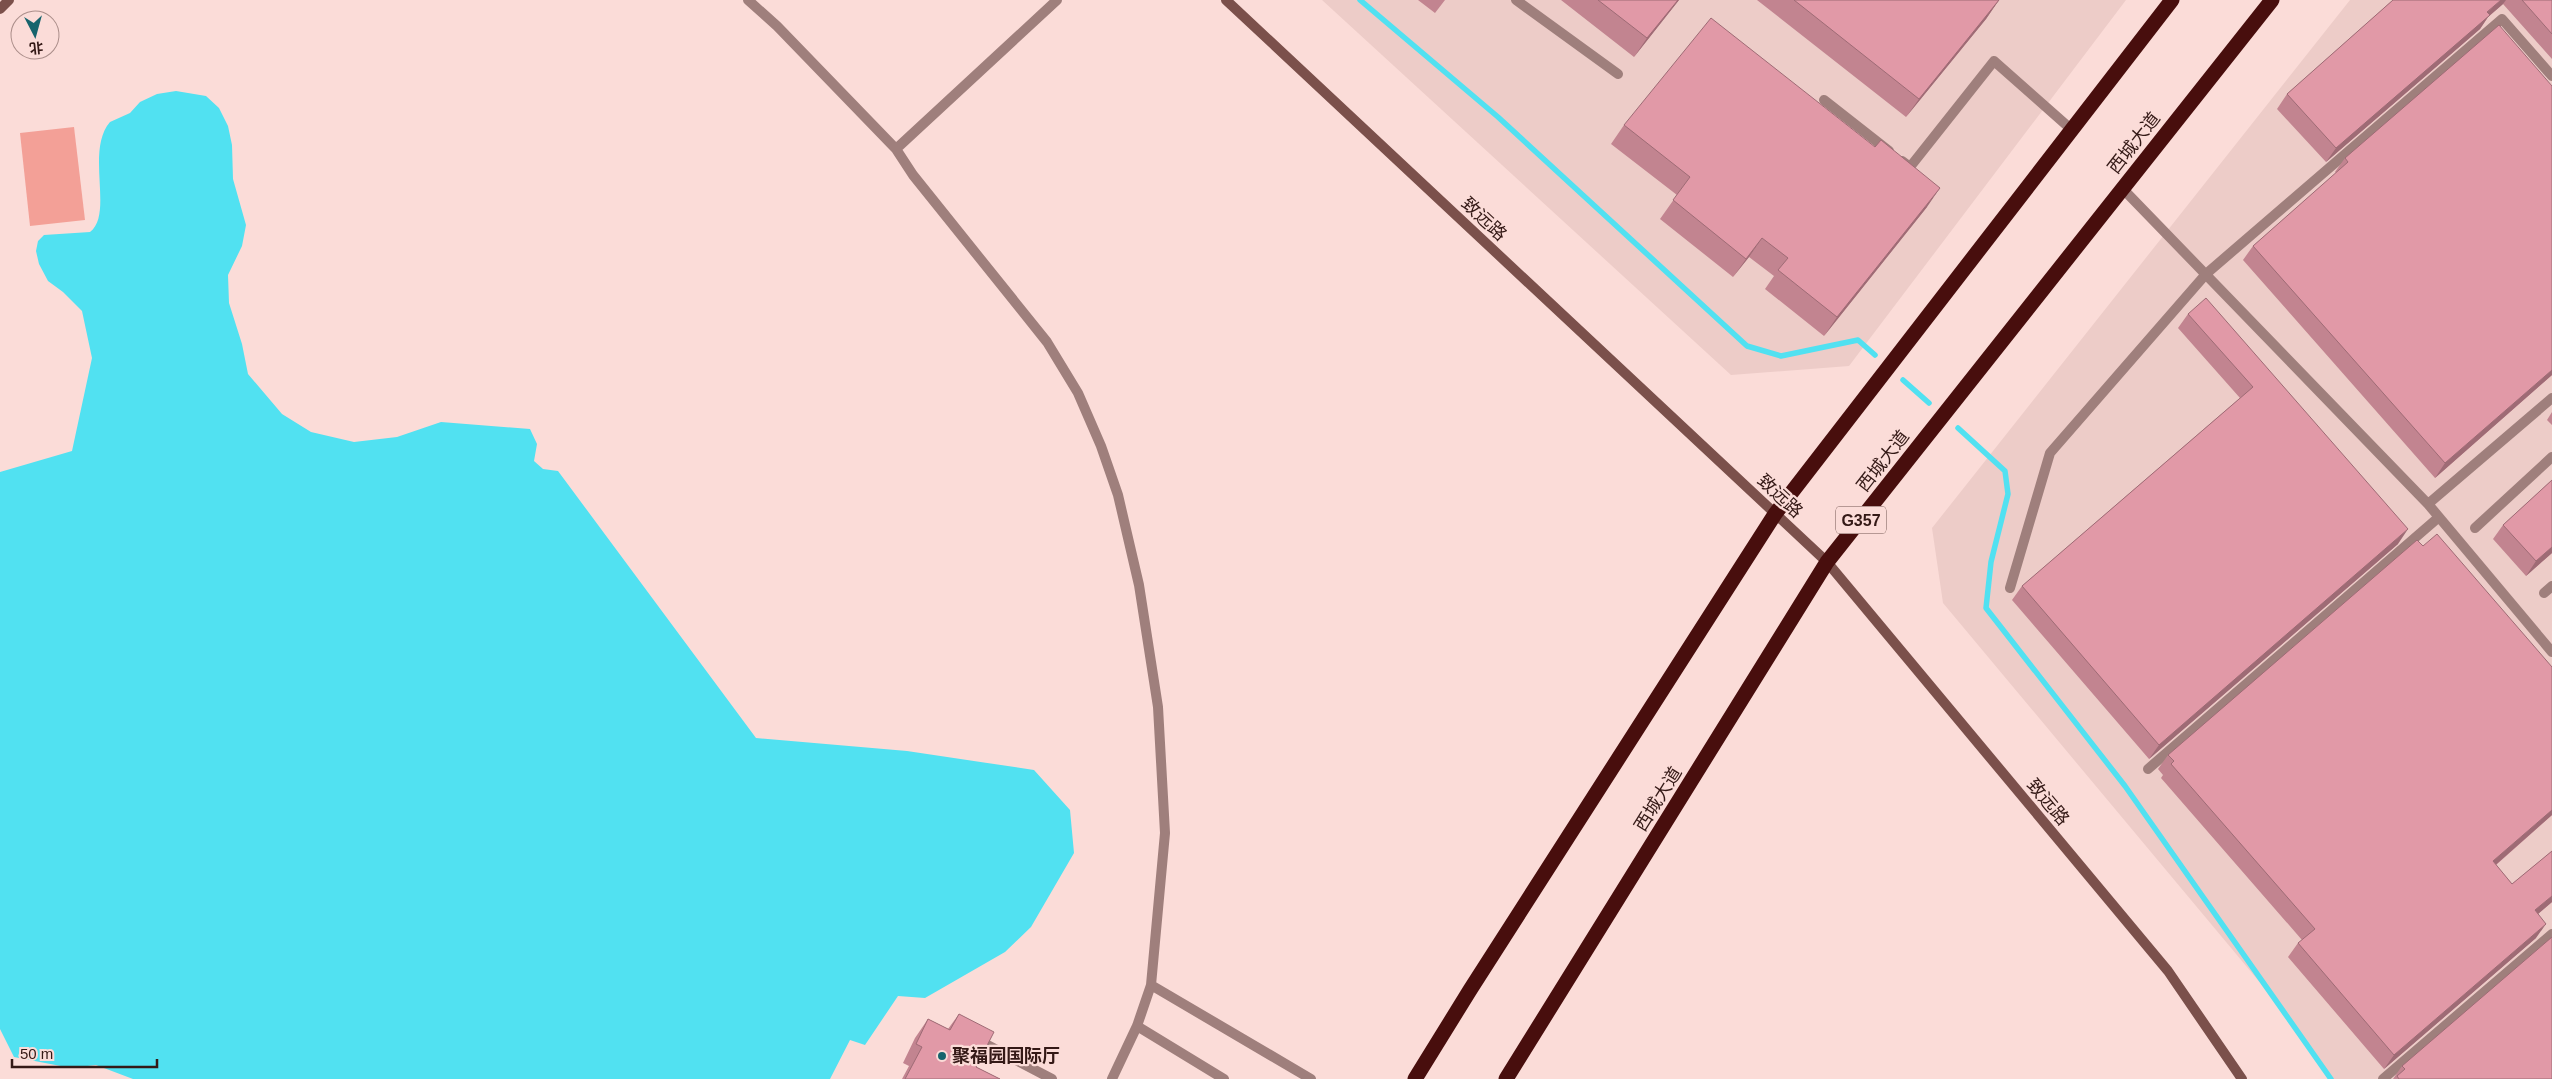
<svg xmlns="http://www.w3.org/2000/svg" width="2552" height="1079" font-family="Arial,'Noto Sans SC',sans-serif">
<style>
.built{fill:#edccc8}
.green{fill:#f3a097}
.water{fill:#51e1f1}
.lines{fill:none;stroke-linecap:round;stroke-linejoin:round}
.stream{stroke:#51e1f1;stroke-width:5.5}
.lane{stroke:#9f7f7c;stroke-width:10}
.street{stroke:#9f7f7c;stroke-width:10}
.secondary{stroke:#7b504b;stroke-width:10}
.highway{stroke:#480e0d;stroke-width:15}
.wall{fill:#c28490}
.shaded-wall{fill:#9e6b75}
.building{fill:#e199a7;stroke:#9e6b75}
.poi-dot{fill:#17646d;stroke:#fbdcd8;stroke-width:2}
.labels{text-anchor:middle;stroke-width:4.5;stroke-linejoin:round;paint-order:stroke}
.shield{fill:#fbdcd8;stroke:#705450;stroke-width:1}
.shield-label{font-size:16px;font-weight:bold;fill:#341916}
.street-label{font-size:18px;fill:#341916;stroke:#fbdcd8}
.poi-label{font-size:18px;font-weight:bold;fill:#341916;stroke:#fbdcd8;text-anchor:start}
</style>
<rect width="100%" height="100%" fill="#fbdcd8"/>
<path class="built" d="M1322,0h804l-277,366 -118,9z
M2350,0h202v1079h-219l-66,-88 -324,-388 -11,-75z"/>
<path class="green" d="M74,127l11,93 -55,6 -10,-93z"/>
<path class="water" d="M176,91l30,5 13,12 9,18 4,19 1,34 13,46 -4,21 -14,29 1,28 13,41 6,30 34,40 29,18 43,10 43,-5 44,-15 89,7 7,15 -3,17 9,8 15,2 198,267 151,13 127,19 36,40 4,43 -43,74 -26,25 -80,46 -27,-2 -33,49 -15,-5 -20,39h-697l-37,-14 -25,3 -57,-11 -14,-28v-557l72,-21 20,-93 -10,-47 -19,-19 -15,-11 -9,-17 -3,-13 2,-10 6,-6 46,-3c24,-18 -5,-81 20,-110l20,-9 10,-11 17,-8z"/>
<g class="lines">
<path class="stream" d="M1360,0l138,117 249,229 34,10 77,-16 17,15
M1903,380l26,23
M1958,428l47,43 3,23 -17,68 -5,46 139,178 206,293"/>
<path class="lane" d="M1516,0l102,74
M1824,100l65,51
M1902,161l8,6 84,-106 78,69
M2123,189l305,315 124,148
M2428,504l124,-106
M2475,528l77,-71
M2010,588l40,-135 156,-179 296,-255 50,57
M2544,593l8,-7
M2148,769l291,-252
M976,1039l76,40
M2383,1079l169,-145"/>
<path class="street" d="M748,0l29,26 119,123 17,26 134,167 31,51 23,53 17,49 21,90 19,122 7,126 -14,152 -14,41 -25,53
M896,149l161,-149
M1151,985l160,94
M1137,1026l87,53"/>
<path class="secondary" d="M1226,0l601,562 341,409 74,108
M0,9l9,-9"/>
<path class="highway" d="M1415,1079l55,-89 305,-476 397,-514
M1506,1079l321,-517 445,-562"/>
</g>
<path class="wall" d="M1418,0h27l-10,13z
M1561,0h118l-45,57z
M1757,0h242l-13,19 -80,98z
M2393,0h159v59l-49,-55 -15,13 -8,12 -154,133 -49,-53 10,-15z
M1624,125l303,82 -103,129 -59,-47 9,-13 -25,-19 -16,20 -73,-58 17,-24 -66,-51z
M2345,158l207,217 -117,103 -192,-218 10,-14 83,-73 -1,-1z
M2188,314l210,230 -249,215 -137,-159 10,-14 218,-188 -62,-70z
M2552,412v13l-5,-5z
M2552,480v73l-26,23 -33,-37 10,-14z
M2423,546l129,121v148l-56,50 16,19 40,-33v51l-14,12 -2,24 -152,131 -96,-112 10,-14 4,-3 -141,-162 2,-3 -5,-6 10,-14z
M959,1014l17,53 24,12h-98l7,-13 -6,-3 12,-25 13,-19 20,10z
M2402,1066l150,13h-159z"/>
<path class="shaded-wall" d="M1678,0h1l-45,57 13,-19z
M1999,0l-13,19 -80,98 13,-18z
M2501,0h5l-3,4 -15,13 -8,12 -154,133 10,-14z
M1940,188l-13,19 -103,129 13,-19z
M1762,238l-13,19 -16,20 13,-18z
M2552,370v5l-117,103 10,-15z
M2408,529l-10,15 -249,215 10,-14z
M2552,547v6l-26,23 10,-15z
M2552,810v5l-69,61 10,-15z
M2552,896v6l-27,23 10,-15z
M2546,924l-10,14 -152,131 10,-14z"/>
<path class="building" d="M1598,0h80l-31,38z
M1794,0h205l-80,99z
M2393,0h108l-14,12 3,3 -154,133 -49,-54z
M2522,0h30v34z
M1711,18l164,129 6,-7 59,48 -103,129 -59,-47 10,-12 -26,-20 -16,21 -73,-59 17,-23 -66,-52z
M2499,25l53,61v284l-107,93 -192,-217 95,-84 -3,-4z
M2206,298l202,231 -249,216 -137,-159 231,-199 -65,-73z
M2552,480v67l-16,14 -33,-36z
M2437,534l115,133v143l-59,51 19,23 40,-33v45l-17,14 11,14 -152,131 -96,-112 17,-14 -144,-165 3,-3 -6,-6 249,-215 6,6z
M2552,937v142h-153l-2,-3 8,-7 -3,-3z
M959,1014l35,18 -18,35 24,12h-95l17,-32 -6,-3 12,-25 22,11z"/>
<circle class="poi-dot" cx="942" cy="1056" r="5"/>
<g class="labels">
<rect class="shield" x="1836" y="506.5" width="50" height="27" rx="4"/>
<g class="shield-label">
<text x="1861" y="526">G357</text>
</g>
<g class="street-label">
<text transform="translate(2134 143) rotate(-52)" y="6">西城大道</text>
<text transform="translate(1484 219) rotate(43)" y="6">致远路</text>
<text transform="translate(1883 461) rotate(-52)" y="6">西城大道</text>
<text transform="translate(1780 496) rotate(43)" y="6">致远路</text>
<text transform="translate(1658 799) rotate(-58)" y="6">西城大道</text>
<text transform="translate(2048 802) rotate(50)" y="6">致远路</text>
</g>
<g class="poi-label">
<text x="952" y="1062">聚福园国际厅</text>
</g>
</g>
<g transform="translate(35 35) rotate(174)"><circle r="24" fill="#fbdcd8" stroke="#ab8e8a"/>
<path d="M0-4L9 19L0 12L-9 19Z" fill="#17646d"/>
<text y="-8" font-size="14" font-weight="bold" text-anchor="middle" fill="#341916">北</text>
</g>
<path d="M12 1059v8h145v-8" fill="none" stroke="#341916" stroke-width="2.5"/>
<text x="20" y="1059" font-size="15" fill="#341916" stroke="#fbdcd8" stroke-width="4" paint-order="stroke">50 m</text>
</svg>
